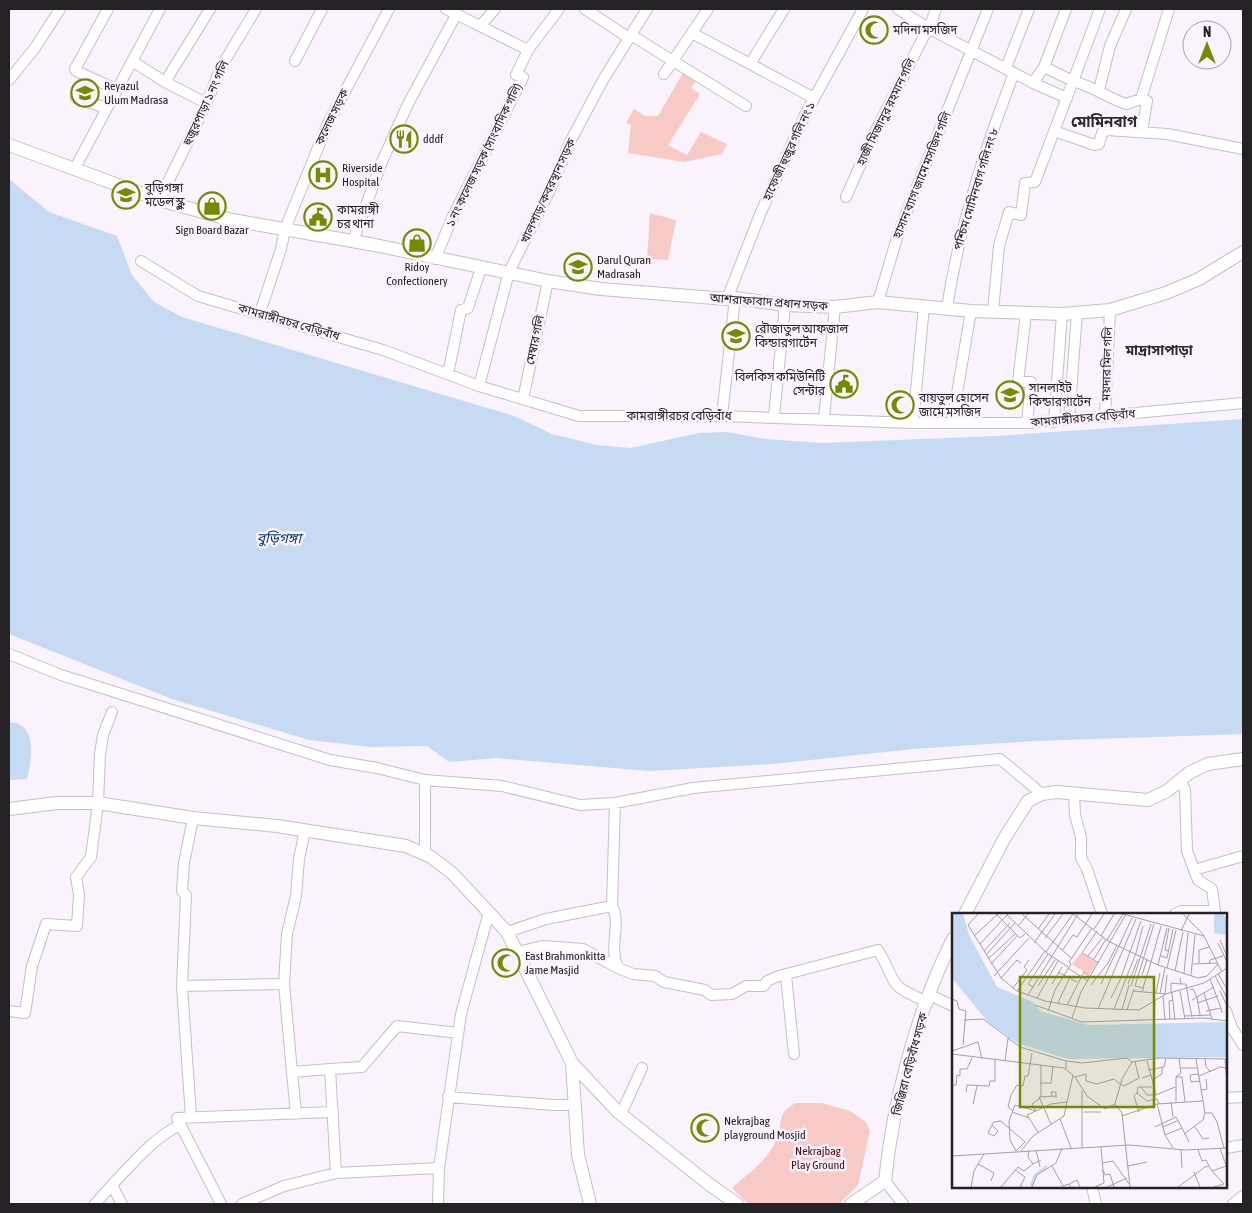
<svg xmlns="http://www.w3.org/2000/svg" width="1252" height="1213" font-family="'Asap Condensed','Noto Sans Bengali',sans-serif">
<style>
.green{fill:#f7cac6}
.water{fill:#c6daf4}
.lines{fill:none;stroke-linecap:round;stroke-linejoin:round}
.minor-casing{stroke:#c6bec8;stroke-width:12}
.tertiary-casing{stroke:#c6bec8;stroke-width:14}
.minor{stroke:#fff;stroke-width:10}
.tertiary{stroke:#fff;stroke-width:12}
.labels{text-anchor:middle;stroke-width:5;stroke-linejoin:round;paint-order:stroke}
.poi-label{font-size:12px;fill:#252226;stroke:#faf2fc;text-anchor:start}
.street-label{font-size:12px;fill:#252226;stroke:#faf2fc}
.park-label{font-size:12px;fill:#54070d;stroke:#faf2fc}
.neighbourhood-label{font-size:14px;font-weight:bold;fill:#2d272e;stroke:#faf2fc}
.water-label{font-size:14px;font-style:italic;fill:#063b72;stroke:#faf2fc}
.quarter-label{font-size:15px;font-weight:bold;fill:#2d272e;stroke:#faf2fc}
.inset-river{fill:none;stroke:#c6daf4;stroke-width:2.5}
.inset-road{fill:none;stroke:#a59fa6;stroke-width:1}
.view{fill:#738b00;fill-opacity:0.15;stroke:#738b00;stroke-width:2.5}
.inset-edge{fill:none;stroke:#252226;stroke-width:2.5}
</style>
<rect width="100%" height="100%" fill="#faf2fc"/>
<path class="green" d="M684,71l14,7 -7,10 9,6 -32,51 19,10 14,-23 26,12 -5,10 -38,8 -56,-9 3,-28 -5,-2 8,-14 11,7h13z
M650,213l26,7 -8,40 -21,-1z
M796,1103h26l28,8 16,11 4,9 -12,54 -19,19h-91l-16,-16c15,-14 38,-29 45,-50 7,-18 -1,-25 19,-35z"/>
<path class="water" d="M9,179l40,33 68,24 15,39 22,27 28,15 332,99 38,18 45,11 34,3 68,-15 28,-1 38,7 58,4 173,-7 247,-17v315l-208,7 -122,8 -140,15 -124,7 -153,-13 -47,4 -22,-16 -56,1 -62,-7 -137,-41 -163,-65z
M9,722c29,1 23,37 18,57l-18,1z"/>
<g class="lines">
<g class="minor-casing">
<path id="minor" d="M108,9l-33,60 1,2 40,18
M446,9l82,41
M585,9l44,29
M898,9l30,19 105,55 34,15
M1100,9l-27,72c19,5 35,17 53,23l15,-5 6,2 -5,31
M481,25l14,-16
M929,28l7,-19
M692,33l122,65
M631,35l115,71
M132,61l33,21 41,21
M295,61l27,-52
M750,64l34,-55
M1006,68l23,-59
M664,74l44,-65
M9,80l26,-32 25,-39
M165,82l45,-73
M1033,83l11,-16 22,-58
M1099,90l11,-44 16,-37
M76,98l30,10
M1141,99l28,-90
M1054,131l41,14 4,-1 3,-11 5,-3 60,4 76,15
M75,168l85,-159
M846,197l28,-63 54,-106
M159,200l46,-93 16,-40 35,-58
M353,241l28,-77 27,-60 48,-89
M435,259l18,-43 70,-139 -7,-2 12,-25 31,-41
M141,261l57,35 185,54 96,36 100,30h143l191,7h114l216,-20
M727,299l34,-87 44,-97 58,-106
M878,302l21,-71 89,-222
M947,308c12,-81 38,-159 67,-235
M993,311l6,-65 10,-34 12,3 4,-32 10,-1 38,-101 -29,-14
M260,313l21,-64 4,-20 43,-106 61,-114
M1026,313l-8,69h13l-4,41
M448,374l13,-64 7,-2 13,-40
M479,386l30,-114 40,-80 21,-50 33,-62 44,-71
M523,399l25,-118
M722,416l13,-118
M774,417l11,-112
M1105,417l5,-107
M824,418l11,-111
M1069,420l8,-108
M1054,422l8,-108
M913,423l11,-117
M952,423l19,-112
M9,654l52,21 269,85 47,8 48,12
M1074,793l1,22 6,22v21l6,11 15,45
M425,854v-74l77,6 78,19 35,-2 78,-15 307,-29 42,35
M1194,870l49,-14
M612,906l3,-103
M1175,914l6,-3h34l-3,-22 -14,-9 -11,-29 -2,-61 -5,-10
M507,932l39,-13 66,-13c10,17 -4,42 6,62l15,6 22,2 9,6 41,8 6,5 21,-1 14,-8h18l3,-5 12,-5 99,-26c21,35 7,34 50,52
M518,952l24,-6 41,3 35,19
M786,975l8,79
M284,984l8,88
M182,986l102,-2 3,-50 9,-38 3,-37 6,-29
M930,995l23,11
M9,1011l16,2 7,-47 14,-42 31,2 2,-31 -3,-18 15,-20 7,-54 2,-49 3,-19 9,-23
M1226,1011l6,17 11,17
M330,1069l32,-2 35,-41 61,7
M448,1097l106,8h19
M1226,1098l17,-1
M296,1114l-4,-42 38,-3 6,104
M621,1114l21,-46
M191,1117l-9,-131 4,-91 -4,-4 2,-28 9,-45
M1226,1148l17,-3
M885,1181l18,23
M1092,1187l4,17
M95,1204l17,-19
M122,1204l-10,-19c22,-23 40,-46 68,-60
M221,1204l-44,-86 156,-6
M242,1204l42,-18 52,-13 103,-5 22,-154 28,-102
M438,1204l1,-36
M1233,1204l10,-8"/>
</g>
<g class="tertiary-casing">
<path id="tertiary" d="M9,145l150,55 73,20 143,25 173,36 53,8 126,10 8,-1 50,7 50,2 43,-5 93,9 91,3 48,-4 56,-17 33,-14 44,-27
M9,809l48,-6h41l95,15 84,8 129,20 25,11 21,16 55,59 65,131 46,49 92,73 27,19
M965,914l39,-75 24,-38 14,-7 15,-2 91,8 19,-9 22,-18 19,-9 35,-5
M572,1063l6,92 12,49
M851,1204l34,-23c8,-79 32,-171 68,-242"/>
</g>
<use href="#minor" class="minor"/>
<use href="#tertiary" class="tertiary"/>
</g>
<defs>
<g id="mosque-ring" transform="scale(1.4375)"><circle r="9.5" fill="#faf2fc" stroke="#738b00" stroke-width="1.5"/><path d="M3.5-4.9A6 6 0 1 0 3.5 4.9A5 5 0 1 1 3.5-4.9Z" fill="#738b00"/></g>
<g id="school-ring" transform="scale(1.4375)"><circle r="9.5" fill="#faf2fc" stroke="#738b00" stroke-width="1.5"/><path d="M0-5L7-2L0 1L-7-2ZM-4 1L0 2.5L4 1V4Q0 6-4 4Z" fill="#738b00"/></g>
<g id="restaurant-ring" transform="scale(1.4375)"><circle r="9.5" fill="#faf2fc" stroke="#738b00" stroke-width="1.5"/><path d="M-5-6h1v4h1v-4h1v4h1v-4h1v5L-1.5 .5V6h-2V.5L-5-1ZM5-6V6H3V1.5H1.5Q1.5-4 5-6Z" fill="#738b00"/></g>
<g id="hospital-ring" transform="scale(1.4375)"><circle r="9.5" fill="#faf2fc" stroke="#738b00" stroke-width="1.5"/><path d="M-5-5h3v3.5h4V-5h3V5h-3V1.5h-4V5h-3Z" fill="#738b00"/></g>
<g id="shop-ring" transform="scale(1.4375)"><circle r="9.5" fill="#faf2fc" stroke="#738b00" stroke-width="1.5"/><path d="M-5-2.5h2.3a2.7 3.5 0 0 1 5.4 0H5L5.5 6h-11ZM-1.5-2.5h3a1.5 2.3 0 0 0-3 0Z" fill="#738b00"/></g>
<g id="civic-ring" transform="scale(1.4375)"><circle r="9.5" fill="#faf2fc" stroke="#738b00" stroke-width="1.5"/><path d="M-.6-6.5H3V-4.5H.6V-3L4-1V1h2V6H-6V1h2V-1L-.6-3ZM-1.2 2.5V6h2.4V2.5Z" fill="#738b00"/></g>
</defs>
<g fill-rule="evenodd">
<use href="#mosque-ring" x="874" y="30"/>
<use href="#school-ring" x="85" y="93"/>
<use href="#restaurant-ring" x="404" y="139"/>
<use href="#hospital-ring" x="323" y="175"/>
<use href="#school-ring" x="126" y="195"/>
<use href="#shop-ring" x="212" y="206"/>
<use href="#civic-ring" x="318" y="217"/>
<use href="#shop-ring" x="417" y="243"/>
<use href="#school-ring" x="578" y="267"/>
<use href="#school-ring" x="736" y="336"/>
<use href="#civic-ring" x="844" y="384"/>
<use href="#school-ring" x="1010" y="395"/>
<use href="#mosque-ring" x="900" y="405"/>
<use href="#mosque-ring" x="506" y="963"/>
<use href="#mosque-ring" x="705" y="1128"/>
</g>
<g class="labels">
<g class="poi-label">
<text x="893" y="34">মদিনা মসজিদ</text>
<text x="104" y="90">Reyazul<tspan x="104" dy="14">Ulum Madrasa</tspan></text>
<text x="423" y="143">dddf</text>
<text x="342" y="172">Riverside<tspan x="342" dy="14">Hospital</tspan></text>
<text x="145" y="192">বুড়িগঙ্গা<tspan x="145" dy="14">মডেল স্কুল</tspan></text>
<text x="337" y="214">কামরাঙ্গী<tspan x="337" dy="14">চর থানা</tspan></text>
<text x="212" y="234" text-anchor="middle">Sign Board Bazar</text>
<text x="597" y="264">Darul Quran<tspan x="597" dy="14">Madrasah</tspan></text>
<text x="417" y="271" text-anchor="middle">Ridoy<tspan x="417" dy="14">Confectionery</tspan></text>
<text x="755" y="333">রৌজাতুল আফজাল<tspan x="755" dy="14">কিন্ডারগার্টেন</tspan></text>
<text x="825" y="381" text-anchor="end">বিলকিস কমিউনিটি<tspan x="825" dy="14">সেন্টার</tspan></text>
<text x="1029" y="392">সানলাইট<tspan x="1029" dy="14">কিন্ডারগার্টেন</tspan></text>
<text x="919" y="402">বায়তুল হোসেন<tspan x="919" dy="14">জামে মসজিদ</tspan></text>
<text x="525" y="960">East Brahmonkitta<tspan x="525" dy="14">Jame Masjid</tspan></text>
<text x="724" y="1125">Nekrajbag<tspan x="724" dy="14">playground Mosjid</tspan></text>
</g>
<g class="street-label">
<text transform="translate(206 103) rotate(-65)" y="4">হুজুরপাড়া ১ নং গলি</text>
<text transform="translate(886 112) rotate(-64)" y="4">হাজী মিজানুর রহমান গলি</text>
<text transform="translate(332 117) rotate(-64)" y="4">কলেজ সড়ক</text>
<text transform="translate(789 151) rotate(-65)" y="4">হাফেজী হুজুর গলি নং ১</text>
<text transform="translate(484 155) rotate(-64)" y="4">১ নং কলেজ সড়ক (সাংবাদিক গলি)</text>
<text transform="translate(922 175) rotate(-68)" y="4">হাসান ব্যাগ জামে মসজিদ গলি</text>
<text transform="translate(976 189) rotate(-73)" y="4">পশ্চিম মোমিনবাগ গলি নং ৮</text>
<text transform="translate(548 191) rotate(-65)" y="4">খালপাড়/কবরস্থান সড়ক</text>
<text transform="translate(769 302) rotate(4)" y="4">আশরাফাবাদ প্রধান সড়ক</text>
<text transform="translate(289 322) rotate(16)" y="4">কামরাঙ্গীরচর বেড়িবাঁধ</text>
<text transform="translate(535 340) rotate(-78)" y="4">মেম্বার গলি</text>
<text transform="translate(1107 364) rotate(-88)" y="4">ময়দার মিল গলি</text>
<text x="679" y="420">কামরাঙ্গীরচর বেড়িবাঁধ</text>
<text transform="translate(1083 418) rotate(-5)" y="4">কামরাঙ্গীরচর বেড়িবাঁধ</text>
<text transform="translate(910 1064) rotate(-75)" y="4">জিঞ্জিরা বেড়িবাঁধ সড়ক</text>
</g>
<g class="park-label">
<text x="818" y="1155">Nekrajbag<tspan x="818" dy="14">Play Ground</tspan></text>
</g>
<g class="neighbourhood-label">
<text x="1159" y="355">মাদ্রাসাপাড়া</text>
</g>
<g class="water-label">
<text x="279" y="543">বুড়িগঙ্গা</text>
</g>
<g class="quarter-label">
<text x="1104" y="127">মোমিনবাগ</text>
</g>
</g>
<g transform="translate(952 913)">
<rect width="275" height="275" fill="#faf2fc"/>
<path d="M129,40l16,10 -8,12 -17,-11z" fill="#f7cac6"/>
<path d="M0,1h11l6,21 28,52 36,15 7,9 48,14 139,-3v35l-159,2 -51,-16 -30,-22 -35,-43zM262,1h9l4,6v15l-13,-2z" fill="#c6daf4"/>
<path class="inset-river" d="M79,273l4,-11 12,-9"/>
<path class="inset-road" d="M26,1l-10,11 33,53 16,13 28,10 40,7 54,2 27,-16 38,-11 23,-15M44,1l24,24 5,-4M70,1l49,44M121,1l35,27 50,24 40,13 9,-2 11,-12M171,1l81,22M231,1l20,20 19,38M55,2l41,39 20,13M66,13l10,-12M86,16l11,-15M142,16l10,-15M145,18l-15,22 17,10M229,18l8,-17M22,23l24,-22M149,23l13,-22M93,25l18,-24M155,27l16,-26M268,27l7,16M82,30l21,-29M266,30l9,19M28,31l28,-30M32,38l26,-28M110,38l11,-16 4,2 15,-23M217,38l-4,-1 4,-22M94,39l27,-38M184,40l7,-27M34,42l29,-32M136,43l15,-19M209,43l6,2 6,-29M37,45l26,-24M142,46l12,-20M199,49l10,-36M39,51l26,-28M241,51l24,-1M247,51v-14l11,-3M257,51l1,-4 13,-4M206,52l9,-37M116,55l20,13M215,55l9,-38M223,58l8,-39M106,59l19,10M232,60l4,-40M266,61l9,15M190,62l5,-15M239,62l4,-40M42,63l35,-38M263,63l12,22M49,65l16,-18 4,3M228,65l1,6h5l3,18M258,66l11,29M168,67l21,-59M100,71l10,-17M149,71l31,-66M176,71l10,-25M139,72l17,-22 9,-18M86,73l17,-26M179,73l20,-62M81,74l-5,-3 20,-30M61,75l14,-18 -3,-3 5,-7M191,75l8,-26M238,77l3,-1 4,8 3,18M65,78l28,-40M181,78l33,3M191,78v-3l-8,-2 19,-62M228,78l5,28M268,78l7,15M204,80l4,-20M208,80l5,-25M219,80v-10l10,1M220,80l3,27M252,80l8,26M213,81l2,-19M76,82l50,-81M211,83l2,24M85,85l21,-37M159,85l9,-18M0,86l5,2 2,8 7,2 -3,34M240,87l22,-13M237,89l3,15M106,90l11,-24M245,90l21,-7M83,92l47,17 122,-4 23,3M115,92l17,-33 6,5M146,96l38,-90M162,96l22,-56M170,97l7,-25M175,97l7,-21M96,98l7,-21 16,-26 -2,-2 23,-34M254,98l15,-3 1,5M232,103l27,-1M120,105l9,-26 45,-78M218,106l-1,-18 4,-1M12,107l19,-1 27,20M202,107l1,-17M0,138l26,-9 4,17M0,141l112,14 11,9 12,19 18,13 10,-5 7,-25 10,-17 27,-4 68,1M227,145l2,15 -5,4h6l3,25M253,146l1,8 5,5M273,146l2,23M53,148l3,-23 12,9 46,14M229,155h17M114,156v-8l16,2 45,-5 5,4M196,157l16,-3 2,-9M247,161l-9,1 1,7 9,-1M199,162l5,20 19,-8M247,163l21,-9 7,1M123,164l11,-3v7l11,3 17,-5 6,5M224,164v25M190,165l9,-3 -4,-14M202,166l8,-5v-7M88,170h11l2,-17M168,171l4,2 15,-8 -4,-16M0,172h4l1,-10 3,1v-7h7l5,-11M189,174l6,8h9M249,177l6,-1 -1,-10M130,178v57M14,179l1,-7 22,1 1,-5h5v-22M185,180l1,-6h14M100,183l-1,-4h5v6M89,184v-32M251,188l2,12h7l5,9 7,26M219,189l2,15M21,191l4,-18M163,191l7,9 8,74M61,198l-5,-4 3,-12 6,-10 6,1 2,-10h3l4,-23M84,198l-4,-7 8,-6M60,199l17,6M132,199h17M187,199l-5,-16 3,-3 10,8 10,-2 2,5M170,203l35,-12M108,206l11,29M99,211l-12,-27 17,-1M40,212l6,6 -4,5 -6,-3 5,-10 1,-1 7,-1 24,21 -9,9M203,214l21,-10 6,11M211,214l14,-6M243,214l8,12 6,-1M86,219l-11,-17 24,-11 16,-2 6,-27M232,221l19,-14 2,-7M213,222l17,-7 7,14M221,235l-8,-13 -8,-31 46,-3 -7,-42M268,235l7,20M229,236l1,19M77,237l-1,7 5,7 8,-4M84,237l4,17M246,237l4,11 4,-1 3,6M64,238l-6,-11 -1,-19 6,-16 21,6M69,238l12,-15 31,-20 3,-14M0,243l177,-11 56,5 42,-2M151,250l10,-2 16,23M26,251l16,9 -3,8M100,253l11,20 6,-2 1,3M176,253l19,-4M63,257l10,7 -5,10M151,257l2,5 5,-1 4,13M260,258l12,13 -10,3M242,259l6,15M117,271l8,-4 3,7M19,274l3,-16 10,-17M49,274l17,-20 6,4 9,-7M80,274l5,-12 19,-12 6,-15M143,274l9,-4 -3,-36M155,274l20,-9M226,274l27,-20 4,-1 3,5 14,-5"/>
<path class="view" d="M68,64h134v130h-134z"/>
<rect width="275" height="275" class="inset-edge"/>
</g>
<rect width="1252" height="1213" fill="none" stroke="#252226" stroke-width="20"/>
<g transform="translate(1207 45)"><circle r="24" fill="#faf2fc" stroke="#a59fa6"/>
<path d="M0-4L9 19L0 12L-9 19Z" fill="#738b00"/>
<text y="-8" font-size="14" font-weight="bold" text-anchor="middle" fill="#252226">N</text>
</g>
</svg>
